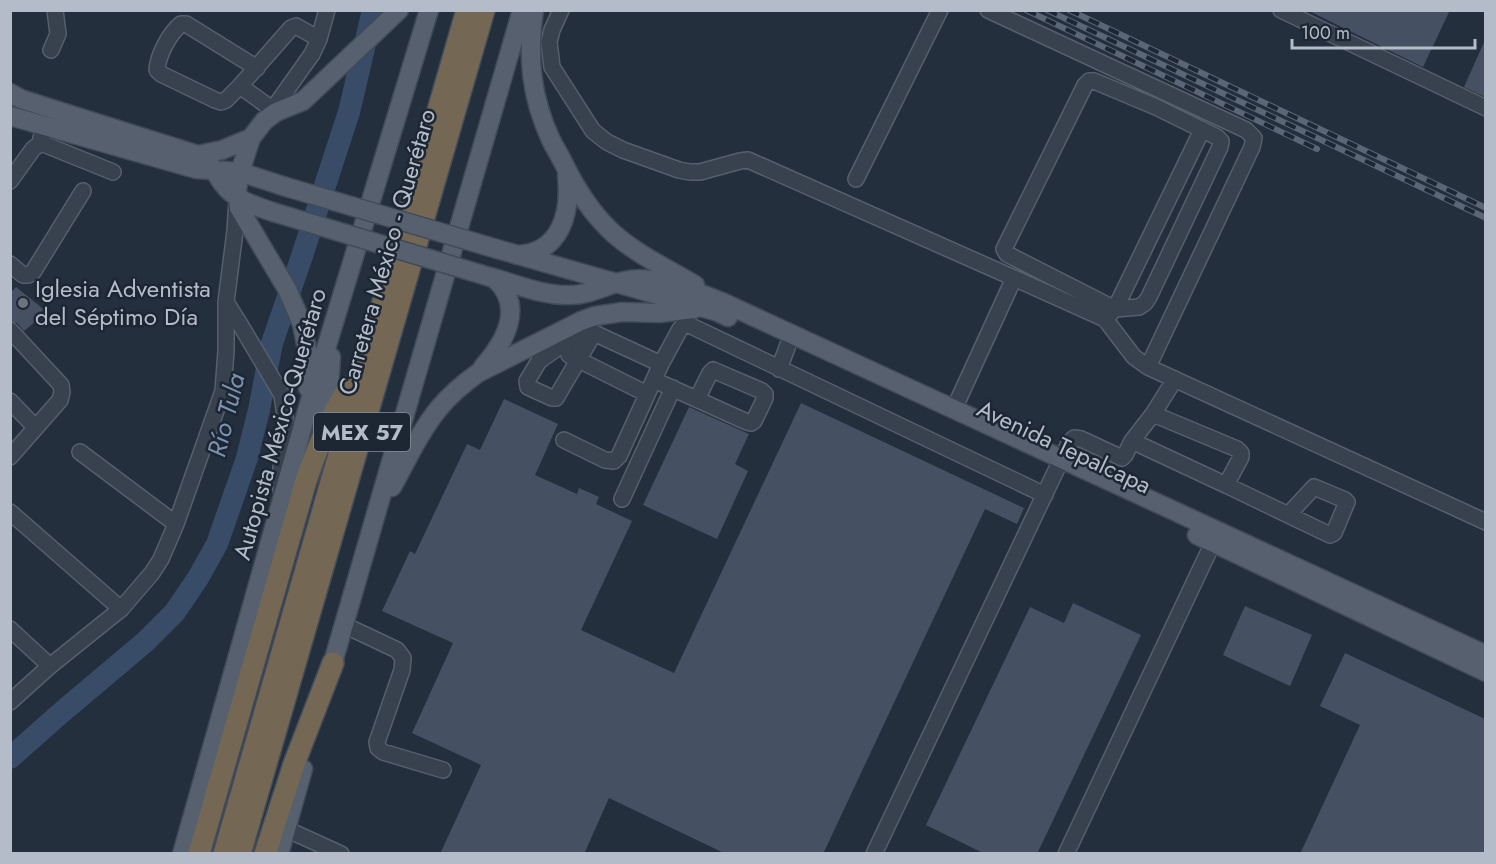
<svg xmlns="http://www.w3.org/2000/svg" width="1496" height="864" font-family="Jost,sans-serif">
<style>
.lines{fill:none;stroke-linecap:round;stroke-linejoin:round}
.river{stroke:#394c67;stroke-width:22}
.building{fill:#455162}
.minor-casing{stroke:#565f6c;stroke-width:18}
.major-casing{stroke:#414a57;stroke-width:21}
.highway-casing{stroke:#434c59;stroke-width:24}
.minor{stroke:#38414e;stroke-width:15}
.major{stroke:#56606e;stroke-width:18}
.highway{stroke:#746855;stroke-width:21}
.rail-casing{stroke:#5a6575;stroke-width:6}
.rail{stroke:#1d2633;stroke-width:4;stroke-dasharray:11;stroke-linecap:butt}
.major-bridge-casing{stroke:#414a57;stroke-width:21;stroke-linecap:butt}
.major-bridge{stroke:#56606e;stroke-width:18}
.worship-dot{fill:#6b7280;stroke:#1d2633;stroke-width:2}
.labels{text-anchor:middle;stroke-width:5;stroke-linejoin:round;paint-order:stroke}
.shield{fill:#1d2633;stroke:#878f9c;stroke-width:1.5}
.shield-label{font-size:22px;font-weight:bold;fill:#b4bcc9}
.street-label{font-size:24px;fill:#b4bcc9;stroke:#1d2633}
.poi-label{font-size:24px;fill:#b4bcc9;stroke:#1d2633;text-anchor:start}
.water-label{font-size:26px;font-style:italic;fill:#7c92b1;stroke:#1d2633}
</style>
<rect width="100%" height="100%" fill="#242f3e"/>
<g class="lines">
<path class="river" d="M10,758l52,-46 83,-70 30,-30 23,-34 19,-34 30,-86 12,-48 13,-67 29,-84 48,-147 24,-102"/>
</g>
<path class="building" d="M1307,10h143l-27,57z
M1485,40v57l-21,-10z
M16,287l31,25 -23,19 -7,-8 -7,-2v-28z
M504,399l54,25 -23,51 42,19 2,-6 20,9 -3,7 36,17 -51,109 93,43 127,-270 223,105 -7,16 -32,-15 -162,345h-97l-117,-56 -25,56h-144l41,-89 -69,-32 41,-90 -71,-32 28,-60 5,3 52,-110 13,6z
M689,407l60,27 -14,30 13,7 -31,68 -74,-34z
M1073,603l68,32 -104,219h-52l-59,-29 104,-218 34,16z
M1245,606l67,29 -22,51 -67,-31z
M1345,653l140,66v135h-185l60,-129 -40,-19z"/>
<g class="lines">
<g class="minor-casing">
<path id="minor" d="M561,10l-9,20 -3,12 3,25 41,64 14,11 16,8 56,20 11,2h10l40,-11 8,-1 266,118
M988,10l258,120 8,8 -2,9 -104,220
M1281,10l205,98
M51,50l7,-16 -3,-24
M257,68l-71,-44h-5c-12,10 -23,31 -24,46l4,4 54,26 6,2 5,-2 14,-14 51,-58 5,-2 23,13
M1089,81h5l62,26 61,30 4,4 -1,6 -71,150 -4,6 -6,4 -24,2 -108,-55 -3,-5 81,-164z
M240,86l32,23
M50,115l-9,23 1,4 4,3 67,27
M266,119l46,-65 7,-15 8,-29
M856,179l84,-169
M10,181l23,-32 9,-7
M10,264l13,11h5l5,-3 50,-81
M226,302l15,24 41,69 5,36 -6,37v22
M1105,319l29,38 14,10 338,155
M10,330l51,55 1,7 -2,8 -50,57
M594,333l-38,65h-4l-24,-11 -1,-6 12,-20 17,-12 38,-16 67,31
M569,355l78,39
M779,369l9,-24
M654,380l93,42 4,1 3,-2 11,-23v-4l-3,-3 -49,-21 -3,3 -13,26
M10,401l25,26
M954,409l60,-131 91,41 10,-10 87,-179
M1153,414l22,-35
M564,440l41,20 9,1 5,-5 42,-92 19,-35 4,-4h5l356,170
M1132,441l94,44
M80,452l96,72
M622,499l51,-111
M10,512l111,97
M344,625l53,25 6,8 -1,12 -25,72 1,6 5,4 60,18
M10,629l40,37
M10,702l40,-36 71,-57 31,-36 9,-14 15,-35 47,-133 3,-40v-49l9,-71 2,-31
M286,829l55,25
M874,854l195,-411 5,-5 7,1 41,19 3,-3 7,-14 21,-27 84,35 4,4v4l-15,28 104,50 4,-2 13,-31 -2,-2 -31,-13 -26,28
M1066,854l151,-320"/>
</g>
<g class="major-casing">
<path id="major" d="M534,10c-7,47 -3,87 17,130 4,8 9,16 13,24 13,27 28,50 50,70 24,21 54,35 81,51
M10,93l11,6 31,10 146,46c13,7 17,18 25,29 12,16 32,22 50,28
M10,116l186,53 44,3 43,14
M198,155l24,-5 29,-12
M497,249l221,63 10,5
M517,255c44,-2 54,-42 50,-79
M490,277c26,7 53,19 81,18 20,0 34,-10 53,-14 30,-7 70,10 98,21l764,353
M483,367c22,-25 42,-61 12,-88
M308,388l1,-28 -7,-36 -15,-35 -48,-81 -2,-19 3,-17 11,-34 13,-17 12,-9 27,-11 96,-91
M322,428l7,-41 2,-30
M392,487c15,-27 28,-56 48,-80 11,-13 24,-24 38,-34l103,-52 14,-5 27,-4 37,1 35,-4
M1197,535l289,137
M329,676l193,-666
M182,854l125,-443 122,-401
M279,854l24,-85"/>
</g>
<g class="highway-casing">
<path id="highway" d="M199,854l106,-370c11,-34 25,-67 44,-97
M224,854l243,-844
M240,854l244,-844
M265,854l29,-90 39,-101"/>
</g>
<use href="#minor" class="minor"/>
<use href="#major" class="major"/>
<use href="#highway" class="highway"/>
<g class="rail-casing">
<path id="rail" d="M1026,10l291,139
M1047,10l439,208
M1069,10l417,198"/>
</g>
<use href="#rail" class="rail"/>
<g class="major-bridge-casing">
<path id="major-bridge" d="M283,186l214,63
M273,212l217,65"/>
</g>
<use href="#major-bridge" class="major-bridge"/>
</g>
<circle class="worship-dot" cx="23" cy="303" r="6"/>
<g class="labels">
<rect class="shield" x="314" y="413" width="96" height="38" rx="4.5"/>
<g class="shield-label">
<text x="362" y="440">MEX 57</text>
</g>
<g class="street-label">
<text transform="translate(387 252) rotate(-74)" y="8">Carretera México - Querétaro</text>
<text transform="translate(280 424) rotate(-74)" y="8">Autopista México-Querétaro</text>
<text transform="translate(1064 447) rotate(25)" y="8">Avenida Tepalcapa</text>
</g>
<g class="poi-label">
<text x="35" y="297">Iglesia Adventista<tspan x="35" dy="28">del Séptimo Día</tspan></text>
</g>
<g class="water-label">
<text transform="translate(226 415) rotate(-76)" y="9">Río Tula</text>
</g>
</g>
<rect width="1496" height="864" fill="none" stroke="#b4bcc9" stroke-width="24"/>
<path d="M1292 39v9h183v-9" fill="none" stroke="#b4bcc9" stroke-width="3"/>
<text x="1301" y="39" font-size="18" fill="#b4bcc9" stroke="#1d2633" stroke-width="4.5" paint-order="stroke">100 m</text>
</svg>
